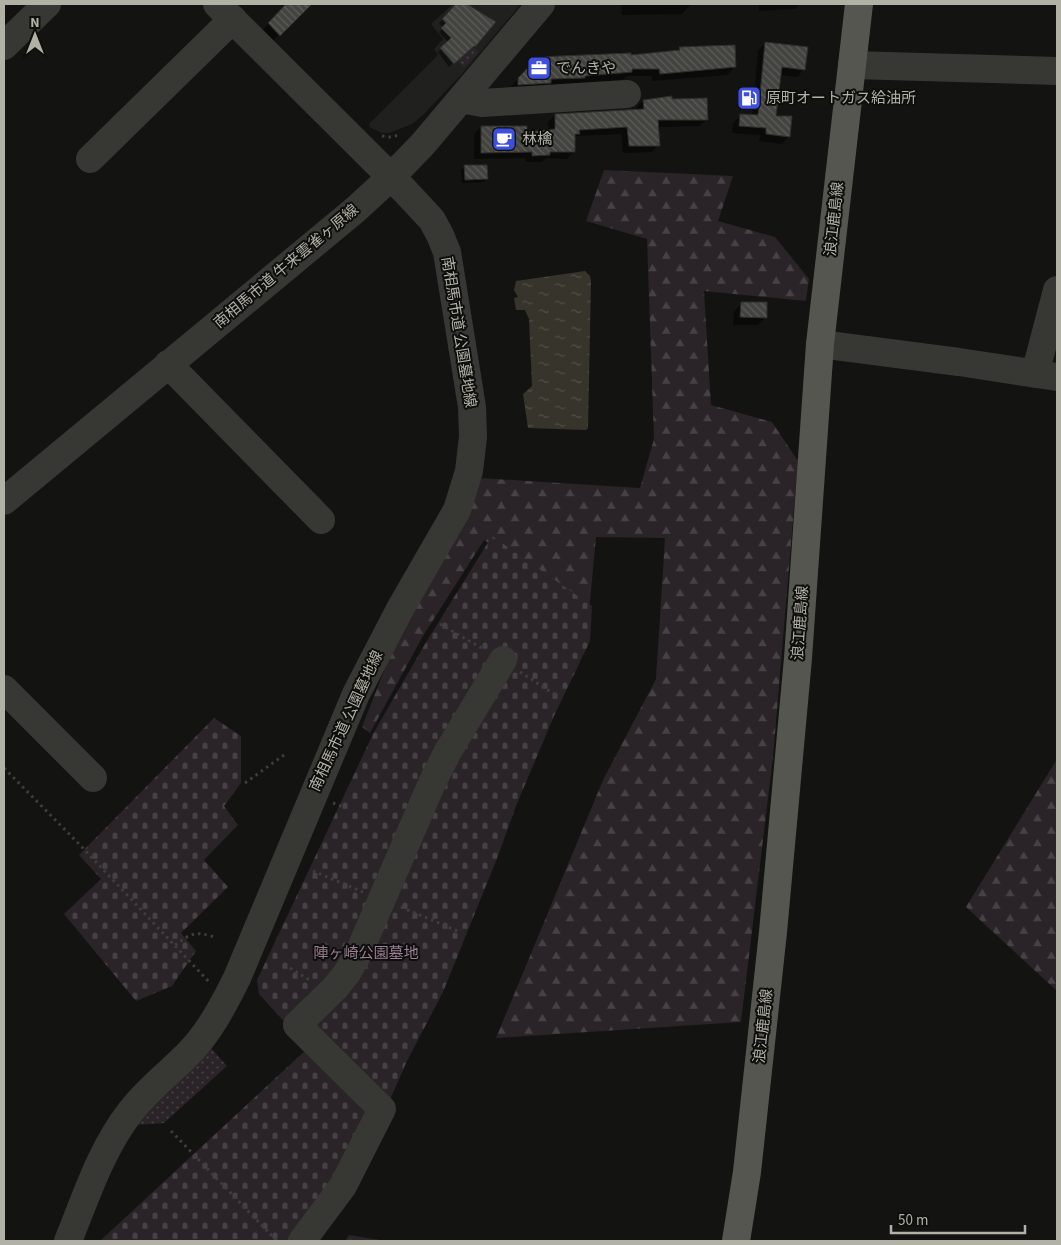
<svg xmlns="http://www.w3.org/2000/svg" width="1061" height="1245" font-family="'Source Sans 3','Noto Sans JP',sans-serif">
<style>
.built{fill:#20201e}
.forest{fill:url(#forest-firs)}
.cemetery{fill:url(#cemetery-stones)}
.park{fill:url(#park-dots)}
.water{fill:url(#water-ripples)}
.shadow{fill:#0007}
.building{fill:url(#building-back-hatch);stroke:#2e2f2c}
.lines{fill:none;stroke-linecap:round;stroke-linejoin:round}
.path{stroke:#3f3e39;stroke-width:3;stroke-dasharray:2.5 4;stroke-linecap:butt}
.minor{stroke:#373833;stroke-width:28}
.major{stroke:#565650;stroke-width:28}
.labels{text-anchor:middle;stroke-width:4;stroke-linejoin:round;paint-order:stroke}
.poi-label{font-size:15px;fill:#b2b1a5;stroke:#0e0e0d;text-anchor:start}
.street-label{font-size:15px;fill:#b2b1a5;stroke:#0e0e0d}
.park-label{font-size:15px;fill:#9c7d93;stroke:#0e0e0d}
</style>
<defs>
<pattern id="forest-firs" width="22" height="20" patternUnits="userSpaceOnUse" patternTransform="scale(1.25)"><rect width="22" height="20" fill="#2a2328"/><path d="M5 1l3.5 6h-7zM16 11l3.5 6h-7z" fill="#464144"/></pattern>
<pattern id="cemetery-stones" width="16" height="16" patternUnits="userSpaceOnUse" patternTransform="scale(1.25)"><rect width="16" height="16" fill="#2a2328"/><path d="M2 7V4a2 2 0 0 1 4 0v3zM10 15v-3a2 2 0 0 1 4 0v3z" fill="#464144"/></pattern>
<pattern id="park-dots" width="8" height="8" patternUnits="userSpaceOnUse" patternTransform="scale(1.25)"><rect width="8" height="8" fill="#2a2328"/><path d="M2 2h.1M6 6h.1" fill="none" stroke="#464144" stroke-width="1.8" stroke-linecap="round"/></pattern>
<pattern id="water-ripples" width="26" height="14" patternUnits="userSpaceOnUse" patternTransform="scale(1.25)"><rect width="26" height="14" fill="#37342c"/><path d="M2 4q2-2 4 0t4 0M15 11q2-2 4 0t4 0" fill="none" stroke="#524f48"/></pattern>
<pattern id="building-back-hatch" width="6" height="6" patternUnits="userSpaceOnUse" patternTransform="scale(1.25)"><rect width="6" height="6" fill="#43433f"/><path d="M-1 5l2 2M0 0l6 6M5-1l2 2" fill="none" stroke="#5c5c58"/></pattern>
</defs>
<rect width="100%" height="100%" fill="#131312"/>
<path class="built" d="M453,4h68l-59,70 -39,41 -11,9 -23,9h-7l-13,-6 1,-4 68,-68 -4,-6 9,-10 -12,-15z"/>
<path class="forest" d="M604,170l129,6 -15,45 57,16 34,42 -3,22 -102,-10 7,114 61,17 26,39 -25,296 -32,265 -245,16 107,-258 53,-101 9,-141 -69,-1 -7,75 -105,-72 -61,96 -53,97 -8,-6 49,-125 69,-124 160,10 14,-49 -7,-200 -61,-18z
M1057,759v232l-91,-84z
M349,1235l37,6h-41z"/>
<path class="cemetery" d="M492,536l100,70 -2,35 -36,75 -38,90 -18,50 -55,136 -36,69 -38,86 -54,94h-215l208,-193 -49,-54 -2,-14 117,-248 51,-88z
M214,718l27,18v47l-17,23 14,19 -34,35 24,27 -47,46 15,18 -24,35 -36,15 -72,-87 37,-35 -22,-24z"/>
<path class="park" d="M464,38l15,14 -15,16 -15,-16z
M210,1047l17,19 -63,57 -28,2 18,-23z"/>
<path class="water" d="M585,271l5,5 1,5 -3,147 -2,2 -58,-2 -5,-34 9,-8 -3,-67 -4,-9h-9l-2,-12 4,-1 -4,-7 2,-9z"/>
<path class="shadow" d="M287,4h23l-37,37 -10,-11z
M458,4h7l29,19 -23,26 -1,-1 -21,19 -11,-15 10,-10 -9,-10 4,-4 -4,-5z
M621,4h94h-24l-9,10 -60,1z
M759,4h41l-5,5 -36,2z
M765,43l39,26 -7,8 -17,-2 -6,42 15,19 -7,8 -23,-3 1,-6 -28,-2 1,-10 7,-7h12l6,-65z
M680,48l55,19 -8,8 -75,6v-5h-26l-3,4 -45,3 -2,2 -66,7v-5l28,-28 92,-3 47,-5z
M671,100l36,19 -7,7 -43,1 1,18 -6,7 -29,1 -2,-19 -46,2 -1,2v14l-7,7 -21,-1 -4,4h-16l-1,-4 -51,1v-25l7,-7 45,6 23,-2 -1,-9 7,-7 82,-4 -1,-3 7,-7z
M465,167l22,12 -4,3 -21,1 -1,-13z
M742,304l24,13 -8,8h-25l1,-14z"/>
<path class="building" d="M286,4h26l-32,32 -12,-13z
M456,4h11l29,18 -21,25 -1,-1 -20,18 -14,-16 11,-10 -10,-10 5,-5 -4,-4z
M765,42l43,5 -3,23 -23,-3 -6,49h16l-2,21 -24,-3v-6l-27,-2 1,-12 18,1z
M735,45l1,22 -76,7 -1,-5h-27v3l-47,4v2l-34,1v4l-33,2v-7l20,-21 93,-4v2l49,-5 -1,-3z
M672,96v3l35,-1 1,22h-50l2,26h-31l-2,-19 -48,3 1,4h-5v18h-25v3l-18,1v-4l-51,1v-27h46v6l28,-3v-15l89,-5 -1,-9z
M464,165h23l1,14 -23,1z
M741,302h26v16l-27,-1z"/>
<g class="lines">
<path class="path" d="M382,136l7,1 12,-2
M440,624l45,26
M520,672l37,24
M4,768l76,77 131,139
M245,783l39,-28
M333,803l10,4
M313,871l50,21
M401,907l59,25
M175,945c18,-13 21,-14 42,-7
M290,968l21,13
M171,1131l106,110"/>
<path class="minor" d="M4,46l43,-42
M852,65l205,6
M461,99l21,4 145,-9
M90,159l143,-140
M820,344l139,18 98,15
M168,364l153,156
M1035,374l22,-84
M4,501l351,-291 36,-33 32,-33 118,-140
M4,689l89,89
M68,1241c18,-44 33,-92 63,-130 16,-21 36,-36 54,-54 23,-22 38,-51 52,-79l119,-284 44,-85 57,-99 12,-39 4,-34 -1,-30 -25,-155 -7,-17 -8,-15 -27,-29 -188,-187
M302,1241l41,-55 39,-77 -85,-84 38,-37 12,-15 13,-23 72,-167 15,-30 56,-93"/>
<path class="major" d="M736,1241l11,-69 26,-240 25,-274 22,-314 39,-340"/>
</g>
<defs>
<g id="office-square" transform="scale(1.25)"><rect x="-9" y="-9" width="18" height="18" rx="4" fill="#3e4fdf" stroke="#0e0e0d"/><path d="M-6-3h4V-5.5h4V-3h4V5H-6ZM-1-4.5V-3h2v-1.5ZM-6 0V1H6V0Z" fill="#fff"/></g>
<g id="fuel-square" transform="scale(1.25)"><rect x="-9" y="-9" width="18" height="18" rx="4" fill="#3e4fdf" stroke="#0e0e0d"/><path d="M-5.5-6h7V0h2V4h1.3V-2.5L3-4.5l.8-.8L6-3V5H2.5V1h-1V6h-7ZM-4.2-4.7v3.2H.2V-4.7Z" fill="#fff"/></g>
<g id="cafe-square" transform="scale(1.25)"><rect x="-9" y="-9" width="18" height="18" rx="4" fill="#3e4fdf" stroke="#0e0e0d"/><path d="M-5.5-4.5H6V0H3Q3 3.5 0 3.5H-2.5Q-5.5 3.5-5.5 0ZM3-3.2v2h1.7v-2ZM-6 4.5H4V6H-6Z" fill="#fff"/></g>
</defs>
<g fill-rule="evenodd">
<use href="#office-square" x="539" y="68"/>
<use href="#fuel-square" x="749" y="98"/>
<use href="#cafe-square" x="504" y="139"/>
</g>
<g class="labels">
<g class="poi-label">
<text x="556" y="73">でんきや</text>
<text x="766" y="103">原町オートガス給油所</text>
<text x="522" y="144">林檎</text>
</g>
<g class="street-label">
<text transform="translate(834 219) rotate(-84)" y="5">浪江鹿島線</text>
<text transform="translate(286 266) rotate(-40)" y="5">南相馬市道 牛来雲雀ヶ原線</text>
<text transform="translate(459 332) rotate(81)" y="5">南相馬市道 公園墓地線</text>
<text transform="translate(800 623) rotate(-86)" y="5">浪江鹿島線</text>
<text transform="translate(346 721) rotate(-65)" y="5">南相馬市道 公園墓地線</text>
<text transform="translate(763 1026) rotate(-84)" y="5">浪江鹿島線</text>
</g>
<g class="park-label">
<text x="366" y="958">陣ヶ崎公園墓地</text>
</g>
</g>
<rect width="1061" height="1245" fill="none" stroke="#b2b1a5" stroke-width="10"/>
<g transform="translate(35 35)" stroke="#0e0e0d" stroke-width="4" paint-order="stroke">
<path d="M0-4L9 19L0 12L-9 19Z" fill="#b2b1a5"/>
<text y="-8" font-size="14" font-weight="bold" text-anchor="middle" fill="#b2b1a5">N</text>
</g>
<path d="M891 1225v8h134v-8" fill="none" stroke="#b2b1a5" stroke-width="2.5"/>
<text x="898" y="1225" font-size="15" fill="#b2b1a5" stroke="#0e0e0d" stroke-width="4" paint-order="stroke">50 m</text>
</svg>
